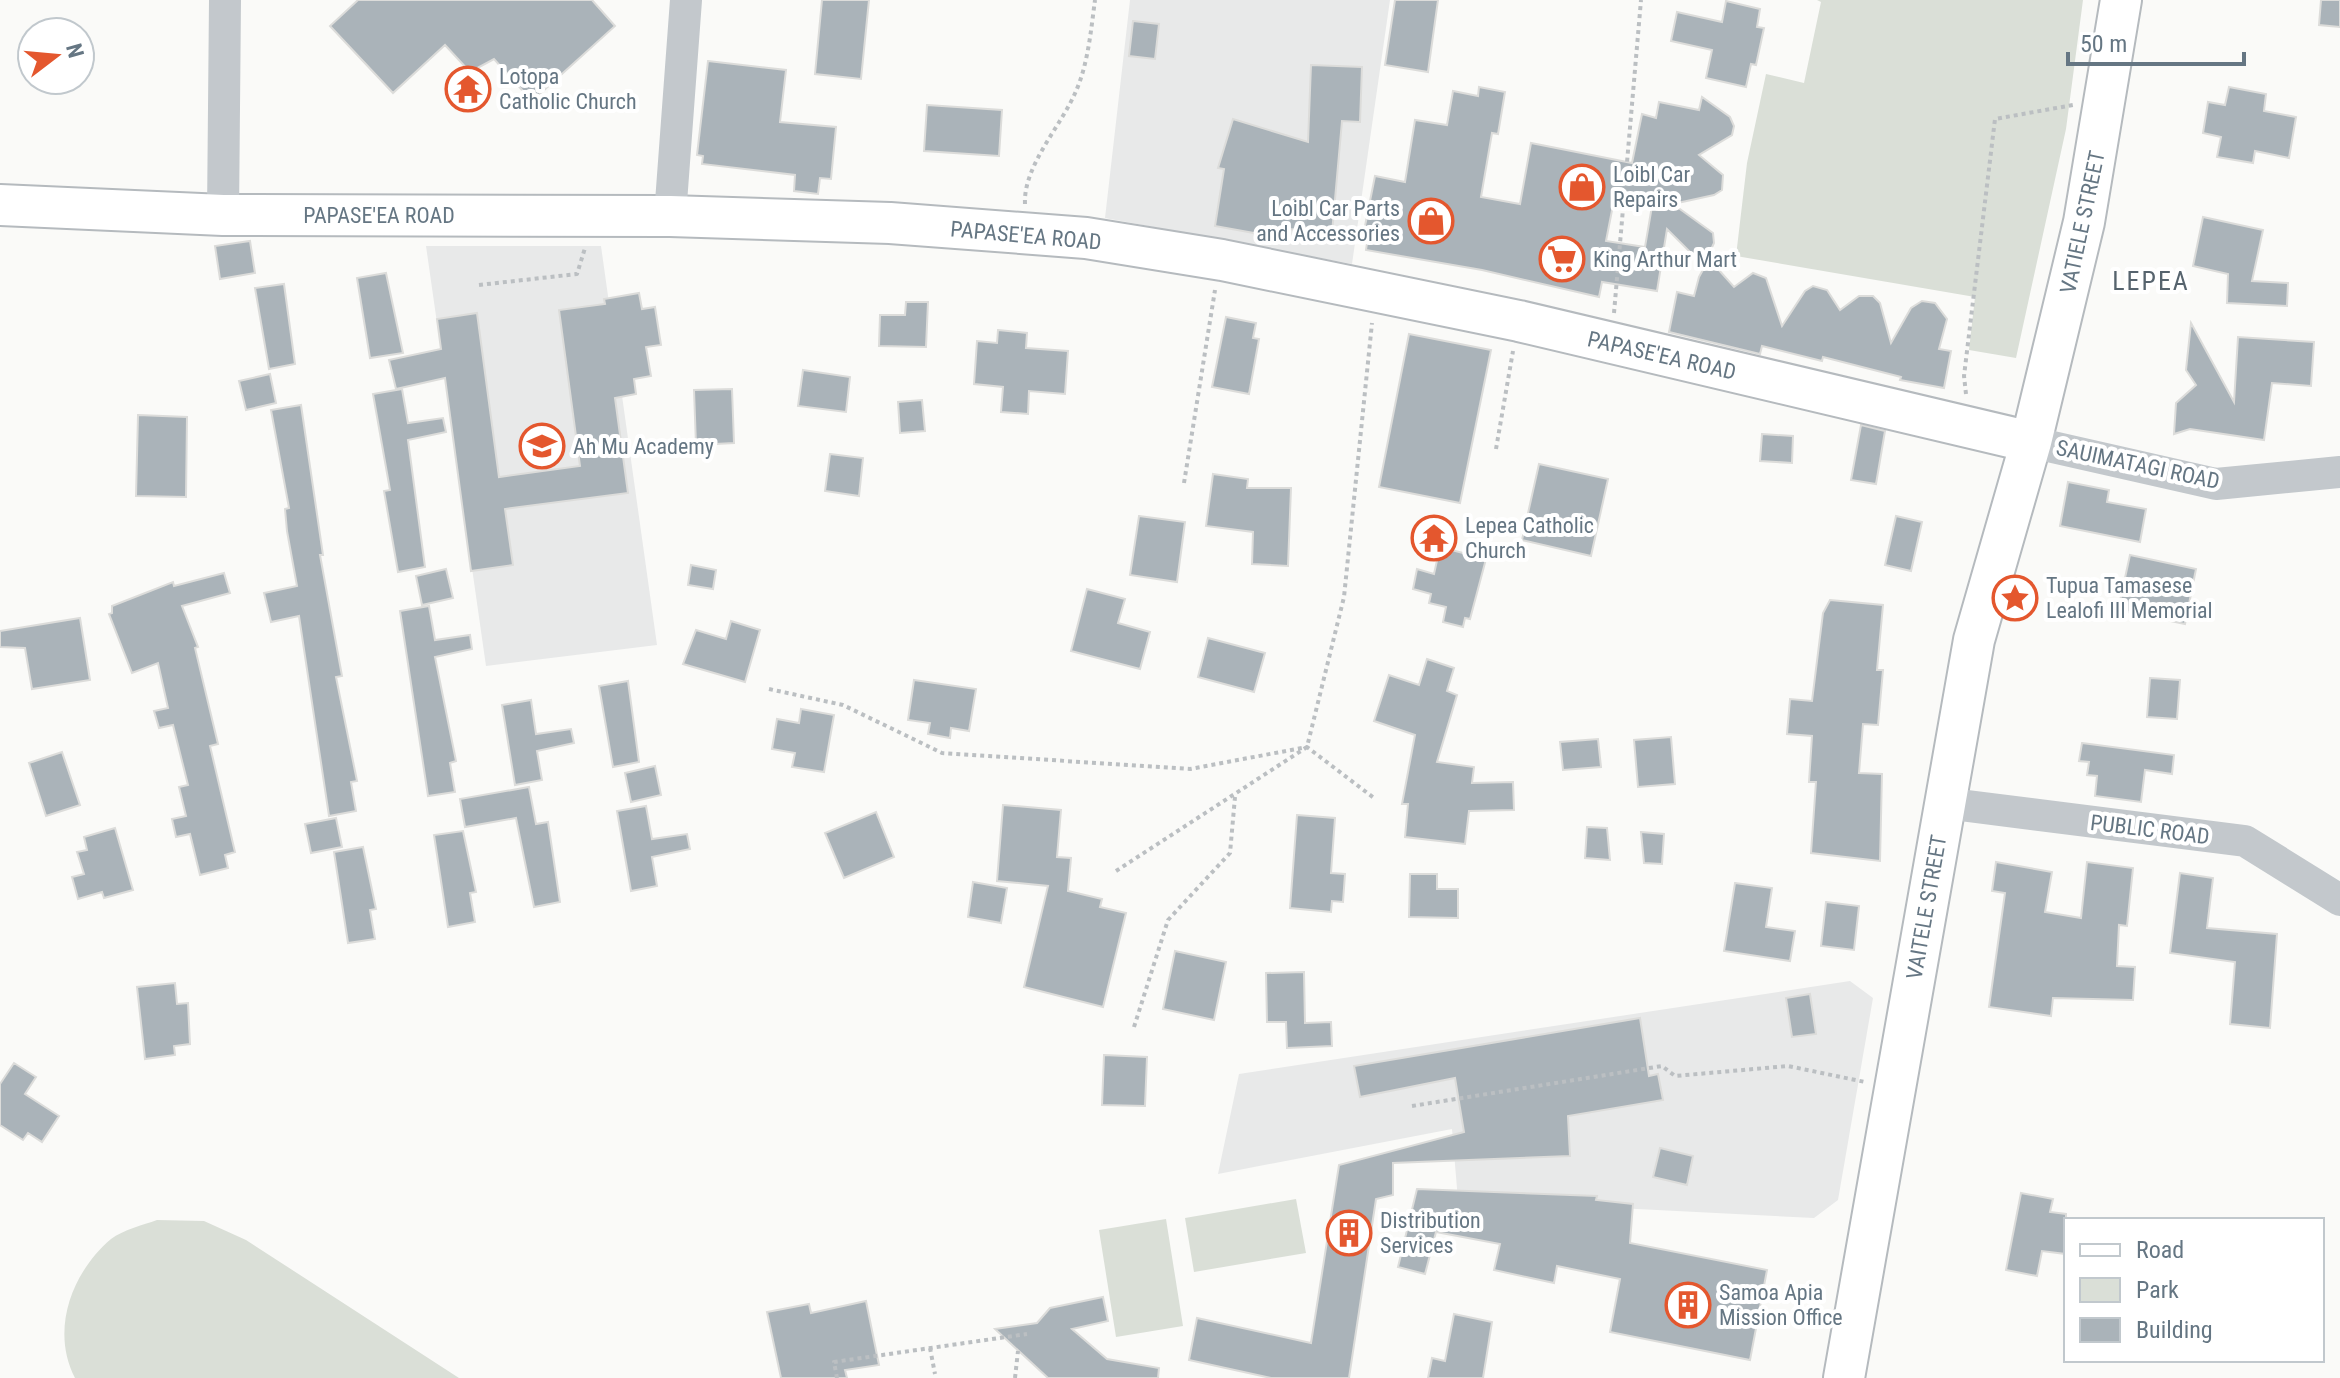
<svg xmlns="http://www.w3.org/2000/svg" width="2340" height="1378" font-family="'Roboto Condensed',sans-serif">
<style>
.built{fill:#e8e9e9}
.green{fill:#dadfd7}
.building{fill:#aab3b9;stroke:#dcdcda;stroke-width:2;fill-rule:evenodd}
.lines{fill:none;stroke-linecap:round;stroke-linejoin:round}
.major-casing{stroke:#b5babe;stroke-width:44}
.path{stroke:#bbbfc2;stroke-width:4;stroke-dasharray:4 4;stroke-linecap:butt}
.minor{stroke:#c3c8cc;stroke-width:32}
.major{stroke:#fff;stroke-width:40}
.labels{text-anchor:middle;stroke-width:8;stroke-linejoin:round;paint-order:stroke}
.poi-label{font-size:22px;fill:#657683;stroke:#fff;text-anchor:start}
.street-label{font-size:22px;fill:#657683;stroke:#fff}
.quarter-label{font-size:26px;letter-spacing:2px;fill:#57646e;stroke:#fff}
</style>
<rect width="100%" height="100%" fill="#fafaf8"/>
<path class="built" d="M1130,0h260l-38,264 -247,-46z
M426,246h175l56,399 -171,21z
M1850,981l23,17 -35,202 -24,18 -356,-18 -6,-71 -234,45 21,-100z"/>
<path class="green" d="M1817,0h266l-17,129 -50,229 -47,-8 6,-53 -239,-41 11,-93 19,-89 38,9 17,-81z
M1296,1199l10,54 -112,19 -9,-54z
M1166,1219l17,107 -67,11 -17,-107z
M157,1220l47,1 42,19 213,138h-384c-25,-48 -3,-106 36,-139 12,-9 32,-14 46,-19z"/>
<path class="building" d="M358,0h234l23,26 -83,75 -38,-42 -24,13 -25,-27 -52,48 -63,-67z
M822,0h47l-8,79 -46,-5z
M1395,0h43l-10,72 -43,-7z
M2321,0h19v27l-21,-2z
M1726,1l34,8 -3,18 7,1 -8,37 -5,-1 -5,23 -40,-9 6,-28 -41,-9 6,-29 45,10z
M1133,21l26,3 -4,35 -26,-3z
M708,61l78,9 -6,52 56,5 -5,52 -11,-1 -2,16 -24,-3 1,-16 -93,-11 1,-8 -6,-1z
M1311,65l51,2 -2,55 -18,-1 -10,112 -65,-6 -2,8 -50,-9 9,-57 -6,-1 15,-49 75,23z
M1479,87l26,5 -7,42 -6,-1 -11,64 39,7 11,-61 101,20 10,-49 14,4 3,-16 40,8 3,-13 28,20 4,9 -2,9 -33,20 24,20 -1,15 -8,5 -41,9 40,29 1,10 -8,17 -16,-8 -23,-23 -10,62 -55,-9 -3,15 -117,-27 -116,-20 1,-7 -5,-2 13,-65 30,6 10,-62 32,5 6,-34 25,5zM1614,200l38,6 -7,41 -39,-6z
M2229,87l37,7 -2,17 32,6 -7,41 -34,-7 -2,12 -36,-6 4,-20 -18,-4 5,-31 17,3z
M927,105l75,5 -3,46 -75,-5z
M2203,217l60,13 -11,51 36,2 -1,23 -60,-3 1,-29 -35,-8z
M250,241l5,32 -35,6 -5,-33z
M1709,259l25,28 19,-14 13,5 16,48 23,-35 8,-5 14,4 13,20 19,-14h14l7,7 11,40 20,-35 11,-7 13,2 12,16 -8,30 12,2 -7,37 -44,-8 1,-3 -78,-20 -1,4 -60,-15 -2,8 -91,-22 8,-40 17,4 5,-19z
M386,273l17,80 -33,5 -13,-80z
M284,284l11,80 -26,5 -14,-81z
M639,293l3,16 13,-2 6,38 -15,2 5,29 -17,3 2,15 -21,4 13,95 -123,16 8,56 -42,6 -26,-193 -49,11 -7,-29 52,-11 -4,-30 40,-6 22,164 81,-11 -21,-156 46,-6 -1,-5z
M906,302h22l-2,45 -47,-1 1,-31h25z
M1226,317l30,6 -3,15 6,1 -10,55 -37,-7z
M2191,323l43,79 4,-65 76,5 -3,44 -39,-3 -8,57 -74,-11 -16,5 2,-31 20,-18 -10,-15z
M998,330l29,3 -1,15 42,3 -3,43 -36,-3 -1,23 -27,-2 2,-25 -29,-3 3,-43 20,2z
M1409,334l82,16 -31,153 -81,-16z
M803,370l47,7 -4,35 -48,-6z
M270,374l6,29 -30,7 -7,-29z
M402,389l6,34 35,-5 3,14 -38,8 17,127 -27,5 -14,-81 6,-1 -17,-96z
M732,389l2,54 -38,2 -2,-55z
M922,400l3,31 -25,2 -2,-31z
M301,405l22,150h-3l22,121 -6,1 21,104 -6,1 5,29 -27,5 -30,-200 -28,6 -7,-29 33,-7 -10,-55 -2,-22 4,-1 -18,-98z
M138,415l49,2 -1,80 -50,-1z
M1861,425l24,6 -9,53 -25,-4z
M1762,434l31,2 -1,27 -32,-2z
M830,454l33,4 -4,38 -34,-5z
M1539,464l69,15 -17,77 -69,-16z
M1213,474l35,5 -1,9h44l-3,78 -36,-2 1,-32 -47,-6z
M2068,482l41,8 -2,12 39,7 -6,33 -80,-16z
M1139,516l46,6 -8,60 -47,-7z
M1896,516l26,6 -11,49 -26,-6z
M1440,547l46,12 -16,60 -5,-1 -2,9 -20,-5 3,-15 -17,-4 2,-9 -18,-5 4,-20 17,5z
M2130,555l66,14 -11,55 -67,-14z
M691,565l25,5 -3,19 -25,-4z
M446,569l7,29 -31,7 -6,-29z
M224,573l6,20 -48,13 16,41 -3,1 23,96 -8,2 25,106 -10,3 3,13 -28,7 -10,-41 -14,3 -4,-18 14,-3 -7,-29 9,-2 -15,-60 -14,3 -5,-17 14,-3 -10,-45 -26,10 -23,-59 3,-1v-7l61,-24 1,4z
M1087,589l38,10 -7,24 32,9 -10,37 -69,-18z
M1830,600l53,5 -6,65h6l-5,55 -15,-1 -4,49 23,1 -2,87 -69,-8 5,-71h-7l3,-46 -25,-2 3,-35 22,2 11,-88z
M429,606l6,34 35,-5 2,14 -37,8 21,104 -6,2 5,29 -27,4 -28,-185z
M80,618l10,62 -58,9 -7,-41 -25,-1v-16z
M731,621l29,9 -15,52 -62,-18 13,-34 30,9z
M1208,638l57,15 -11,39 -56,-15z
M1427,659l27,9 -7,23 10,4 -20,67 37,5 -2,16 41,-1 1,28 -45,1 -4,33 -60,-7 3,-33h-6l13,-69 -41,-14 15,-46 30,10z
M2150,678l30,2 -3,39 -30,-2z
M914,680l62,9 -7,42 -18,-3 -1,10 -22,-4 2,-11 -22,-3z
M628,681l11,81 -26,5 -14,-81z
M531,700l5,34 35,-5 3,14 -37,8 5,29 -27,5 -13,-80z
M801,709l33,6 -10,57 -32,-5 3,-14 -23,-4 5,-30 22,4z
M1671,737l4,47 -37,3 -4,-47z
M1598,739l3,28 -38,3 -3,-28z
M2082,743l92,12 -2,19 -27,-4 -4,32 -46,-6 2,-20 -10,-1 2,-13 -10,-1z
M62,752l18,53 -34,11 -17,-53z
M655,766l6,29 -30,7 -6,-29z
M529,787l7,37 12,-2 12,80 -26,5 -18,-89 -51,9 -5,-28z
M1003,805l58,5 -4,47 14,1 -3,33 34,8 -2,8 26,6 -23,94 -79,-20 24,-101 -51,-5z
M646,806l6,33 35,-5 3,15 -38,8 5,29 -26,5 -14,-80z
M876,812l18,45 -50,21 -19,-45z
M1297,815l38,3 -4,55 14,1 -2,28 -11,-1 -1,11 -41,-4z
M336,818l6,29 -31,6 -6,-29z
M1587,827l20,1 3,32 -25,-2z
M115,828l18,62 -29,8 -2,-6 -24,7 -6,-22 12,-3 -7,-22 10,-2 -3,-13z
M463,831l13,61 -6,1 5,29 -27,5 -14,-92z
M1641,832l23,2 -2,30 -18,-1z
M363,847l13,62 -6,1 5,29 -27,4 -14,-91z
M1996,862l56,10 -7,40 36,6 6,-56 46,6 -6,58 -8,-1 -2,41 18,1 -2,33 -80,-2 -2,18 -62,-9 16,-114 -13,-2z
M2180,873l33,5 -6,50 70,6 -7,94 -40,-4 5,-62 -65,-9z
M1410,874h27v15h21v29l-49,-1z
M973,882l34,6 -6,35 -33,-6z
M1735,883l37,5 -6,39 29,4 -5,30 -66,-10z
M1826,902l33,4 -5,44 -33,-4z
M1175,951l51,11 -12,58 -51,-11z
M1304,972l1,51 26,-1 1,24 -45,2 -1,-26h-19l-1,-49z
M175,983l2,21 11,-1 2,41 -16,2 1,9 -30,4 -8,-72z
M1810,994l6,40 -24,3 -6,-39z
M1640,1018l9,58 9,-2 5,26 -95,16 2,40 -177,7v32l-17,4 -27,179h-78l-82,-18 8,-42 114,25 28,-178 125,-33 -9,-54 -95,19 -6,-31z
M1104,1055l43,2 -2,49 -43,-1z
M14,1063l22,14 -11,17 34,22 -17,26 -14,-9 -5,7 -23,-15v-41z
M1660,1148l33,8 -6,29 -34,-8z
M1417,1189l180,7 -1,4 37,4 -3,39 137,27 -17,90 -140,-28 10,-53 -63,-13 -3,17 -60,-13 6,-26 -64,-12 -11,42 -27,-7z
M2021,1193l32,6 -3,13 16,2v40l-24,-3 -5,25 -31,-6z
M1103,1297l5,24 -36,8 35,30 52,9 -1,10h-110l-53,-49 42,-6 13,-15z
M866,1301l13,64 -34,5 2,8h-66l-14,-66 42,-8 2,9z
M1454,1314l38,8 -9,56h-55l4,-20 13,3z"/>
<g class="lines">
<g class="major-casing">
<path id="major" d="M0,205l223,10 447,1 220,7 196,15 136,22 297,61 512,121
M1844,1378l130,-738 57,-198 53,-220 37,-222"/>
</g>
<path class="path" d="M1025,204c-2,-38 37,-79 51,-113 12,-27 15,-61 19,-91
M479,285l98,-11 8,-26
M1614,313l27,-313
M1966,394l-2,-18 31,-257 78,-14
M1496,449l17,-98
M1184,483l31,-193
M769,689l74,16 99,48 248,16 117,-22 67,51
M1116,871l191,-124 37,-150 28,-274
M1134,1027l34,-107 62,-67 5,-56
M1412,1106l250,-40 13,10 113,-10 77,16
M930,1348l5,26
M837,1378l-3,-16 193,-28
M1015,1378l3,-27"/>
<path class="minor" d="M223,215l2,-215
M670,216l16,-216
M2031,442l185,42 124,-12
M1944,803l301,38 95,59"/>
<use href="#major" class="major"/>
</g>
<defs>
<g id="temple-ring" transform="scale(2.3)"><circle r="9.5" fill="#fff" stroke="#e4572e" stroke-width="1.5"/><path d="M0-6L5-2H3V0L6.5 2.5H4V6H1.5V3h-3V6H-4V2.5H-6.5L-3 0V-2H-5Z" fill="#e4572e"/></g>
<g id="shop-ring" transform="scale(2.3)"><circle r="9.5" fill="#fff" stroke="#e4572e" stroke-width="1.5"/><path d="M-5-2.5h2.3a2.7 3.5 0 0 1 5.4 0H5L5.5 6h-11ZM-1.5-2.5h3a1.5 2.3 0 0 0-3 0Z" fill="#e4572e"/></g>
<g id="supermarket-ring" transform="scale(2.3)"><circle r="9.5" fill="#fff" stroke="#e4572e" stroke-width="1.5"/><path d="M-6-5.5h2.5l.6 2H6L4.5 2H-2.5L-4.4-4H-6ZM-1.5 3.2a1.3 1.3 0 1 0 .1 0ZM3 3.2a1.3 1.3 0 1 0 .1 0Z" fill="#e4572e"/></g>
<g id="school-ring" transform="scale(2.3)"><circle r="9.5" fill="#fff" stroke="#e4572e" stroke-width="1.5"/><path d="M0-5L7-2L0 1L-7-2ZM-4 1L0 2.5L4 1V4Q0 6-4 4Z" fill="#e4572e"/></g>
<g id="sight-ring" transform="scale(2.3)"><circle r="9.5" fill="#fff" stroke="#e4572e" stroke-width="1.5"/><path d="M0-6L1.8-2.2L6-1.7L2.9 1.2L3.7 5.4L0 3.3L-3.7 5.4L-2.9 1.2L-6-1.7L-1.8-2.2Z" fill="#e4572e"/></g>
<g id="building-ring" transform="scale(2.3)"><circle r="9.5" fill="#fff" stroke="#e4572e" stroke-width="1.5"/><path d="M-4-6H4V6H1V3H-1V6H-4ZM-2.5-4.3h1.7v1.8h-1.7ZM.8-4.3h1.7v1.8H.8ZM-2.5-1h1.7V.8h-1.7ZM.8-1h1.7V.8H.8Z" fill="#e4572e"/></g>
</defs>
<g fill-rule="evenodd">
<use href="#temple-ring" x="468" y="89"/>
<use href="#shop-ring" x="1582" y="187"/>
<use href="#shop-ring" x="1431" y="221"/>
<use href="#supermarket-ring" x="1562" y="259"/>
<use href="#school-ring" x="542" y="446"/>
<use href="#temple-ring" x="1434" y="538"/>
<use href="#sight-ring" x="2015" y="598"/>
<use href="#building-ring" x="1349" y="1233"/>
<use href="#building-ring" x="1688" y="1305"/>
</g>
<g class="labels">
<g class="poi-label">
<text x="499" y="84">Lotopa<tspan x="499" dy="25">Catholic Church</tspan></text>
<text x="1613" y="182">Loibl Car<tspan x="1613" dy="25">Repairs</tspan></text>
<text x="1400" y="216" text-anchor="end">Loibl Car Parts<tspan x="1400" dy="25">and Accessories</tspan></text>
<text x="1593" y="267">King Arthur Mart</text>
<text x="573" y="454">Ah Mu Academy</text>
<text x="1465" y="533">Lepea Catholic<tspan x="1465" dy="25">Church</tspan></text>
<text x="2046" y="593">Tupua Tamasese<tspan x="2046" dy="25">Lealofi III Memorial</tspan></text>
<text x="1380" y="1228">Distribution<tspan x="1380" dy="25">Services</tspan></text>
<text x="1719" y="1300">Samoa Apia<tspan x="1719" dy="25">Mission Office</tspan></text>
</g>
<g class="street-label">
<text x="379" y="223">PAPASE'EA ROAD</text>
<text transform="translate(2082 222) rotate(-78)" y="8">VATIELE STREET</text>
<text transform="translate(1026 235) rotate(5)" y="8">PAPASE'EA ROAD</text>
<text transform="translate(1662 355) rotate(13)" y="8">PAPASE'EA ROAD</text>
<text transform="translate(2138 464) rotate(12)" y="8">SAUIMATAGI ROAD</text>
<text transform="translate(2150 829) rotate(7)" y="8">PUBLIC ROAD</text>
<text transform="translate(1926 907) rotate(-80)" y="8">VAITELE STREET</text>
</g>
<g class="quarter-label">
<text x="2151" y="290">LEPEA</text>
</g>
</g>
<rect x="2064" y="1218" width="260" height="144" fill="#ffffff" stroke="#c1c8cd" stroke-width="2"/>
<rect x="2080" y="1244" width="40" height="12" fill="#ffffff" stroke="#c1c8cd" stroke-width="2"/>
<text x="2136" y="1258" font-size="24" fill="#657683">Road</text>
<rect x="2080" y="1278" width="40" height="24" fill="#dadfd7" stroke="#c1c8cd" stroke-width="2"/>
<text x="2136" y="1298" font-size="24" fill="#657683">Park</text>
<rect x="2080" y="1318" width="40" height="24" fill="#aab3b9" stroke="#c1c8cd" stroke-width="2"/>
<text x="2136" y="1338" font-size="24" fill="#657683">Building</text>
<g transform="translate(56 56) rotate(74)"><circle r="38" fill="#ffffff" stroke="#c1c8cd" stroke-width="2"/>
<path d="M0-6L14 30L0 20L-14 30Z" fill="#e4572e"/>
<text y="-12" font-size="22" font-weight="bold" text-anchor="middle" fill="#657683">N</text>
</g>
<path d="M2068 52v12h176v-12" fill="none" stroke="#657683" stroke-width="4"/>
<text x="2080" y="52" font-size="24" fill="#657683" stroke="#ffffff" stroke-width="6" paint-order="stroke">50 m</text>
</svg>
